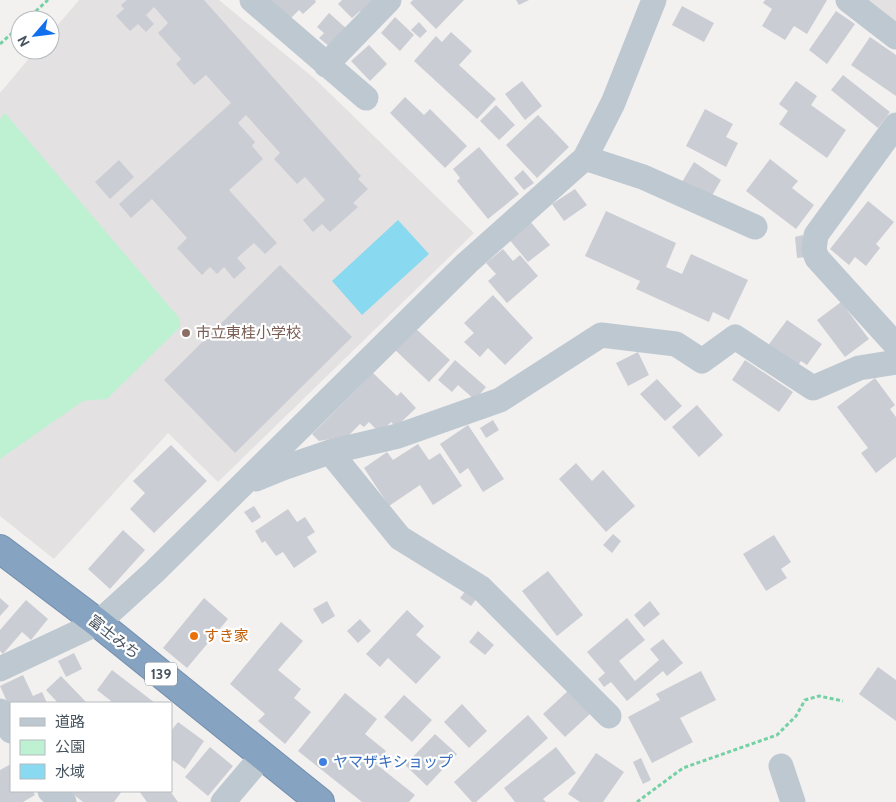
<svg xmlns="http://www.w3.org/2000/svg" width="896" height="802" font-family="Cabin,'Noto Sans JP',sans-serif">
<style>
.education{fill:#e4e1e2}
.green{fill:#bef1d2}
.water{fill:#89daf0}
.building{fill:#cacdd3}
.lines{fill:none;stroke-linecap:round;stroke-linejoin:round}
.highway-casing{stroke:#728ead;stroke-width:30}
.path{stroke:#74d1a4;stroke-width:3;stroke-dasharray:4 2.5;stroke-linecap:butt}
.minor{stroke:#bec8d0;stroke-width:25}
.highway{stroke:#86a3c1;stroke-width:28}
.education-dot{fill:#8d6e63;stroke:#fff;stroke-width:2}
.food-dot{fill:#e8710a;stroke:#fff;stroke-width:2}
.shop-dot{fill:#3f7fe0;stroke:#fff;stroke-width:2}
.labels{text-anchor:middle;stroke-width:4.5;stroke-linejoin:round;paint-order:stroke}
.shield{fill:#fff;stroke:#7e878f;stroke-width:1}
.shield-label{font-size:14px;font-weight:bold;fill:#47545f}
.education-label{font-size:15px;fill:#785e54;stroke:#fff;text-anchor:start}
.food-label{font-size:15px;fill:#c56008;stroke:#fff;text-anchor:start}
.street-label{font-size:15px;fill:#47545f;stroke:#fff}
.shop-label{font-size:15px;fill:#366cbe;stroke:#fff;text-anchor:start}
</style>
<rect width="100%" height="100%" fill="#f3f0f0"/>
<path class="education" d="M79,0h140l96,79 159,154 -256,249 -50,-49 -114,126 -54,-43v-423l36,-43h14v-16z
M867,0h29v22z"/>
<path class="green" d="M5,113l175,206v8l-73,72 -24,2 -83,58v-340z"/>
<path class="water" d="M398,220l31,34 -67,61 -30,-34z"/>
<path class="building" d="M127,0h77l157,176 -3,3 10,10 -15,14 5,4 -28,25 -8,-8 -9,8 -10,-12 22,-20 -20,-23 -8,7 -23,-25 6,-6 -34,-38 -8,8 17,19 -3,4 11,13 -34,31 48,53 -12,11 -11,-11 -17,15 9,10 -12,11 -10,-12 -7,7 -7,-7 -8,8 -25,-27 10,-10 -35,-39 -21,19 -12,-14 112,-101 -25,-28 -12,10 -18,-21 5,-5 -23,-26 10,-10 -14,-16 -8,8 8,9 -8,8 -8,-8 -8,7 -14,-15 8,-7 -3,-4z
M265,0h50l1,2 -13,12 -4,-4 -12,12z
M342,0h34l-13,13 -3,-2 -8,7 -14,-14z
M413,0h51l-28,29 -26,-26z
M516,0h13l-10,5z
M765,0h62l-20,34 -13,-8 -9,14 -23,-14 10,-17 -9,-6z
M682,6l32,17 -10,19 -32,-17z
M836,11l19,13 -28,40 -18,-14z
M329,13l18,16 -16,19 -12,-10 5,-5 -7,-6z
M395,17l19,18 -14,16 -19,-18z
M419,22l8,9 -7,7 -9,-8z
M451,32l21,19 -13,14 37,34 -19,20 -63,-58 22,-25 6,6z
M870,37l26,18v41l-45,-31z
M369,45l18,19 -17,17 -19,-20z
M843,75l47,37 -12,16 -47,-38z
M522,81l20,25 -17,14 -20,-26z
M796,81l21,15 -6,9 35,25 -19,28 -48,-34 9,-13 -9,-7z
M405,97l19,18 6,-6 37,37 -22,22 -55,-55z
M496,105l19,20 -16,15 -19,-19z
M705,109l28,15 -7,13 12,6 -12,24 -40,-21z
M538,115l31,32 -32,31 -31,-33z
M479,147l40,47 -31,25 -31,-38 3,-3 -7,-9z
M770,159l28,22 -6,7 22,17 -18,24 -50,-38z
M119,160l15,17 -24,22 -15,-17z
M694,162l27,18 -11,19 -28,-17z
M523,170l11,13 -10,7 -10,-12z
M575,189l12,16 -23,16 -12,-17z
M868,201l26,21 -18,22 4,4 -14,18 -11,-9 -6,8 -19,-16z
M606,211l70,32 -10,24 16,7 9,-20 57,26 -19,40 -16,-8 -4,10 -73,-33 4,-8 -55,-25z
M529,220l21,25 -22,17 -20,-24z
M803,235l3,22 -9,1 -2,-21z
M503,249l10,12 7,-6 18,21 -31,27 -19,-22 8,-7 -10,-11z
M280,265l72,72 -117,116 -71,-73z
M493,295l40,43 -28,27 -17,-17 -8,9 -16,-15 10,-9 -10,-10z
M841,302l28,37 -24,18 -28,-37z
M787,320l35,24 -15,21 -6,-4 -5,7 -29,-21z
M414,327l36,33 -21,22 -35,-33z
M638,352l11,23 -21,11 -12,-23z
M455,360l31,27 -11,13 -17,-15 -6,7 -14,-12z
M745,360l48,32 -14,20 -47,-32z
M373,373l24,23 4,-4 15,16 -20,19 -5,-5 -11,11 -11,-11 -5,5 -4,-3 -12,12 -29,5 -7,-7z
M875,378l20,27 -5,4 6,8v40l-20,16 -15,-20 7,-5 -31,-41z
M657,379l25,27 -17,15 -25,-27z
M697,405l26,30 -24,22 -27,-30z
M493,420l6,10 -13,8 -6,-10z
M468,425l36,54 -21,13 -15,-24 -8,6 -20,-30z
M418,444l11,16 11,-7 22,33 -29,19 -13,-20 -31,21 -25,-38 23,-16 6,8z
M171,445l36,36 -53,52 -24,-24 15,-16 -12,-12z
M576,463l16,18 11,-11 32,36 -29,26 -47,-53z
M254,506l7,11 -9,6 -8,-11z
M288,509l9,13 8,-5 10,15 -8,5 10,15 -23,16 -11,-16 -7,4 -11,-15 -3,2 -7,-12z
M123,530l22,20 -35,39 -22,-20z
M613,534l8,7 -9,12 -9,-8z
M774,535l17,27 -10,7 6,9 -21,13 -23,-37z
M548,571l35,44 -26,21 -35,-45z
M469,586l11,8 -9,12 -11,-8z
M0,598l9,8 -9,10z
M204,598l24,21 -41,49 -24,-20z
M26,600l22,19 -17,21 -9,-8 -19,22 -3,-3v-21z
M327,601l8,15 -13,8 -9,-15z
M650,601l10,13 -16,13 -10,-12z
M407,610l17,16 -8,9 25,22 -25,27 -28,-26 -8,9 -14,-13z
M627,618l18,22 -26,21 16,20 24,-21 -9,-11 13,-10 20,24 -16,13 -4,-5 -36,30 -16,-19 -7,5 -6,-8 7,-6 -18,-21z
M360,619l11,12 -13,12 -11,-12z
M281,622l22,19 -25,29 23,19 -7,9 17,14 -26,32 -27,-23 7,-7 -35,-30z
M478,631l16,14 -9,10 -16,-13z
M74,653l8,16 -16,8 -8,-16z
M878,667l18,13v41l-37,-27z
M112,670l43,33h-46l2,-2 -14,-11z
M701,671l15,29 -36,18 13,24 -41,21 -24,-46 32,-17 -4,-6z
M23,675l10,21 9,-4 5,11h-36v8l-11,-25z
M61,676l26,27h-29l-12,-13z
M569,690l22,23 -26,24 -22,-23z
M345,693l32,26 -12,15 21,17 -10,13 39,31 -6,7h-47l-64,-51z
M404,695l28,25 -20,22 -28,-25z
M462,704l25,27 -18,17 -25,-26z
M528,715l20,23 -72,64h-4l-18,-20z
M178,722l26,19 -19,28 -14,-10v-28z
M435,734l22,20 -30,32 -22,-21z
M210,747l23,19 -25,30 -23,-19z
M556,747l20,26 -33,26 3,3h-31l-11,-14z
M596,753l28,19 -21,30h-23l-12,-8z
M641,758l10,22 -8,4 -10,-22z
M11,764v27h22l2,4 -12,7h-23v-32z
M69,791h53l-8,11h-31z
M139,791h31l8,11h-31z"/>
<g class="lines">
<g class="highway-casing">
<path id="highway" d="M0,549l98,74 222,179"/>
</g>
<path class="path" d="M26,20l22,-20
M0,44l20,-18
M637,802l46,-34 94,-33 19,-19 9,-16 14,-4 24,5"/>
<path class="minor" d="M252,0l114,98
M848,0l48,37
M326,65l63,-65
M896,125l-80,110 -2,15 3,8 79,87
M585,158l58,19 112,50
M330,452l70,86 81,50 128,128
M256,479l27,-11 47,-16 68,-16 102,-36 101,-65 75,9 26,17 33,-24 78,51 46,-20 37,-6
M0,669l98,-46 56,-51 313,-309 118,-105 28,-55 41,-103
M0,711l11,20
M781,766l12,36
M50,791l14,11
M223,802l40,-47"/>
<use href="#highway" class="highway"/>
</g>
<circle class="education-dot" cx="186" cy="333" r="5"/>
<circle class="food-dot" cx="194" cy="636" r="5"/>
<circle class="shop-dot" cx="323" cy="762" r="5"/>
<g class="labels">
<rect class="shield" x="145" y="662.5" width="32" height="23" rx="4"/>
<g class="shield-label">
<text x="161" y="679">139</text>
</g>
<g class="education-label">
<text x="196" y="338">市立東桂小学校</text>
</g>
<g class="food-label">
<text x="204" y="641">すき家</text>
</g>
<g class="street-label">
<text transform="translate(114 637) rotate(38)" y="5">富士みち</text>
</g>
<g class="shop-label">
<text x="333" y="767">ヤマザキショップ</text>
</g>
</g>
<rect x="10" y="702" width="162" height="90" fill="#ffffff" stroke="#b5bbbf"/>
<rect x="20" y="718" width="25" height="8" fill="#bec8d0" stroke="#b5bbbf"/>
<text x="55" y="727" font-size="15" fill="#47545f">道路</text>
<rect x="20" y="740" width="25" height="15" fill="#bef1d2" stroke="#b5bbbf"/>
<text x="55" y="752" font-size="15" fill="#47545f">公園</text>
<rect x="20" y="764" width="25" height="15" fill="#89daf0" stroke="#b5bbbf"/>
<text x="55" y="777" font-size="15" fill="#47545f">水域</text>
<g transform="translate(35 35) rotate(242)"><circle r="24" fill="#ffffff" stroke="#b5bbbf"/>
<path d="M0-4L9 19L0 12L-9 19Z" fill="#1170ec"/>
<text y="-8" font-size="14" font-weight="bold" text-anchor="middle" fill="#47545f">N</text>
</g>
</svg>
